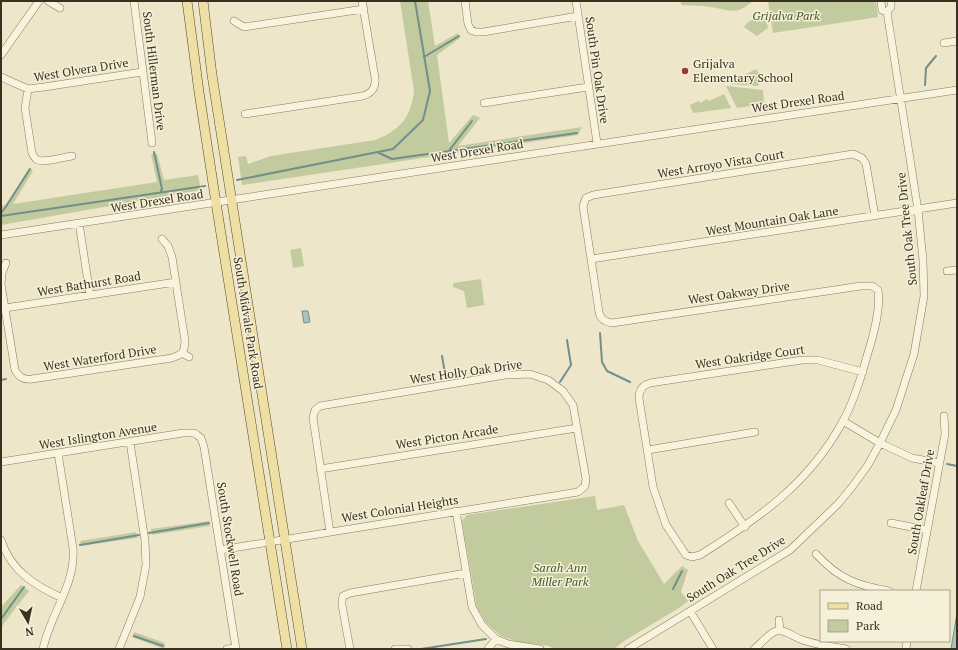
<svg xmlns="http://www.w3.org/2000/svg" width="958" height="650" font-family="'PT Serif',serif">
<style>
.green{fill:#c1cb9d}
.water{fill:#a9c2bd;stroke:#70908c}
.lines{fill:none;stroke-linecap:round;stroke-linejoin:round}
.stream{stroke:#70908c;stroke-width:2}
.minor-casing{stroke:#897a5e;stroke-width:8}
.major-casing{stroke:#574732;stroke-width:10}
.minor{stroke:#f8f3dc;stroke-width:7}
.major{stroke:#eedfa3;stroke-width:9}
.poi-dot{fill:#963b30;stroke:#f5f0d8;stroke-width:1.5}
.labels{text-anchor:middle;stroke-width:3;stroke-linejoin:round;paint-order:stroke}
.park-label{font-size:12px;font-style:italic;fill:#455628;stroke:#f5f0d8}
.poi-label{font-size:12px;fill:#3a3021;stroke:#f5f0d8;text-anchor:start}
.street-label{font-size:12px;fill:#3a3021;stroke:#f5f0d8}
</style>
<rect width="100%" height="100%" fill="#ede6c9"/>
<path class="green" d="M400,1h28l7,45 23,-13 2,5 -23,17 12,88 24,-28 7,3 -22,28 124,-19 -4,8 -336,50 -4,-28 8,-1 2,8 23,-8 104,-16c24,-9 36,-22 39,-49z
M680,1h73c-17,15 -23,9 -42,6 -10,-2 -20,-1 -29,-2z
M768,1h108l2,16 -105,16z
M759,16l7,2 2,10 -11,8 -13,-9 3,-4z
M756,69l5,7 -3,10 -27,-2 -1,-2z
M726,86l37,4 1,14 -27,4z
M724,94l7,14 -38,5 -3,-8 9,-4 1,2 7,-4 2,2z
M151,154h6l7,26 34,-5 3,15 -200,35v-19l5,-1 23,-37 4,3 -20,33 144,-22z
M301,248l3,18 -11,2 -3,-18z
M481,279l3,26 -17,3 -3,-17 -11,-4v-4z
M595,496l2,14 27,-5 14,36 26,43 18,-18 6,4 -7,22 7,9 -9,7 -55,33 -10,8h-60l-5,-3 -31,-4 -17,-6 -14,-12 -10,-16 -15,-87 5,-6z
M209,521l1,5 -58,9 -1,-6z
M136,532l1,6 -56,8 -1,-5z
M21,585l8,6 -25,32 -3,6v-22z
M134,632l31,11 -1,6 -32,-12z"/>
<path class="water" d="M302,311h6l2,11 -6,1z
M957,613v36h-6z"/>
<g class="lines">
<path class="stream" d="M424,57l35,-21
M925,85l1,-17 10,-12
M154,152l8,37 -1,2
M377,152l15,7 185,-26
M448,152l24,-31
M237,180l156,-31 30,-29 7,-29 -15,-90
M1,213l4,-5 25,-39
M1,216l204,-30
M600,333l2,29 5,9 23,11
M442,356l4,23
M1,380l5,-1
M560,382l11,-17 -4,-25
M947,464l10,2
M149,533l60,-10
M80,545l59,-10
M673,589l9,-18
M1,619l23,-32
M134,636l29,10
M421,649l65,-10"/>
<g class="minor-casing">
<path id="minor" d="M48,1l12,7
M134,1l18,142
M465,1l3,23 3,6
M576,1l21,142
M887,12l4,-5v-6
M234,21l10,6 120,-18
M471,30l5,2h7l95,-16
M944,43l13,-2
M1,55l38,-54
M1,77l27,12 16,-2 98,-15
M28,89l-3,19 7,45c1,2 3,5 4,6 6,5 28,-2 36,-3
M484,103l104,-16
M245,114l118,-18c9,-3 13,-8 12,-18l-13,-77
M862,158l-9,-4 -260,41 -7,3 -3,8 16,106c1,7 7,10 13,11l249,-37h11l6,4c3,20 -5,47 -11,66 -6,22 -13,45 -24,65 -34,63 -84,97 -143,134l-8,2 -6,-2 -20,-30 -13,-38 -14,-89c0,-8 4,-13 11,-15l152,-23h16l45,12
M862,158l4,6 9,52
M79,223l11,72
M1,235c319,-48 637,-98 956,-145
M162,239l6,7 4,11 13,84 -1,8 -2,4
M591,259l366,-56
M6,263l-4,10 -1,11 14,86c4,7 8,10 17,9l140,-21 7,-3 3,-2
M947,271l10,-1
M5,308l171,-26
M182,353l7,4
M843,421l37,22 32,15 27,5
M197,435l4,3 3,9 32,202
M648,450l107,-18
M1,462l182,-29h11l3,2
M320,469l257,-41
M729,503l16,24
M456,511l16,96 10,18 14,14 12,5 32,5
M891,523l36,7
M1,540c10,31 33,45 61,58
M220,550l358,-58 7,-6 1,-7 -13,-74 -10,-14 -15,-11 -18,-6 -25,1 -185,31 -5,4 -2,8 17,114
M816,554c23,25 40,31 73,37
M916,591l29,-157 -1,-18
M343,596l7,-3 116,-20
M343,596l-1,5v4l8,44
M690,611l23,38
M779,620l1,11
M43,649c7,-35 33,-64 30,-101l-15,-95
M119,649l21,-52 6,-32 -1,-24 -15,-99
M227,649l9,-1
M395,649h13
M488,649l8,-10
M628,649l162,-99 48,-46 14,-17 16,-22 12,-22 16,-33 18,-56 10,-58 -1,-36 -5,-50 -31,-198 -5,-2 -1,-9
M754,649c7,-5 14,-15 22,-18 9,-2 16,5 24,8 14,6 31,7 46,10
M906,649l1,-8"/>
</g>
<g class="major-casing">
<path id="major" d="M187,1l12,91 15,98 73,459
M203,1l9,74 90,574"/>
</g>
<use href="#minor" class="minor"/>
<use href="#major" class="major"/>
</g>
<circle class="poi-dot" cx="685" cy="71" r="4"/>
<g class="labels">
<g class="park-label">
<text x="786" y="20">Grijalva Park</text>
<text x="560" y="572">Sarah Ann<tspan x="560" dy="14">Miller Park</tspan></text>
</g>
<g class="poi-label">
<text x="693" y="68">Grijalva<tspan x="693" dy="14">Elementary School</tspan></text>
</g>
<g class="street-label">
<text transform="translate(81 70) rotate(-9)" y="4">West Olvera Drive</text>
<text transform="translate(597 70) rotate(82)" y="4">South Pin Oak Drive</text>
<text transform="translate(154 71) rotate(83)" y="4">South Hillerman Drive</text>
<text transform="translate(798 102) rotate(-8)" y="4">West Drexel Road</text>
<text transform="translate(477 151) rotate(-9)" y="4">West Drexel Road</text>
<text transform="translate(721 164) rotate(-9)" y="4">West Arroyo Vista Court</text>
<text transform="translate(157 201) rotate(-9)" y="4">West Drexel Road</text>
<text transform="translate(772 221) rotate(-9)" y="4">West Mountain Oak Lane</text>
<text transform="translate(907 229) rotate(-96)" y="4">South Oak Tree Drive</text>
<text transform="translate(89 284) rotate(-9)" y="4">West Bathurst Road</text>
<text transform="translate(739 293) rotate(-8)" y="4">West Oakway Drive</text>
<text transform="translate(248 323) rotate(81)" y="4">South Midvale Park Road</text>
<text transform="translate(750 357) rotate(-8)" y="4">West Oakridge Court</text>
<text transform="translate(100 358) rotate(-9)" y="4">West Waterford Drive</text>
<text transform="translate(466 372) rotate(-8)" y="4">West Holly Oak Drive</text>
<text transform="translate(98 436) rotate(-9)" y="4">West Islington Avenue</text>
<text transform="translate(447 437) rotate(-9)" y="4">West Picton Arcade</text>
<text transform="translate(921 502) rotate(-80)" y="4">South Oakleaf Drive</text>
<text transform="translate(400 509) rotate(-9)" y="4">West Colonial Heights</text>
<text transform="translate(230 539) rotate(81)" y="4">South Stockwell Road</text>
<text transform="translate(736 569) rotate(-32)" y="4">South Oak Tree Drive</text>
</g>
</g>
<rect width="958" height="650" fill="none" stroke="#3a3021" stroke-width="4"/>
<rect x="820" y="590" width="130" height="52" fill="#f5f0d8" stroke="#aaa38f"/>
<rect x="828" y="603" width="20" height="6" fill="#eedfa3" stroke="#aaa38f"/>
<text x="856" y="610" font-size="12" fill="#3a3021">Road</text>
<rect x="828" y="620" width="20" height="12" fill="#c1cb9d" stroke="#aaa38f"/>
<text x="856" y="630" font-size="12" fill="#3a3021">Park</text>
<g transform="translate(28 622) rotate(171)" stroke="#f5f0d8" stroke-width="3" paint-order="stroke">
<path d="M0-3L7 15L0 10L-7 15Z" fill="#3a3021"/>
<text y="-6" font-size="11" font-weight="bold" text-anchor="middle" fill="#3a3021">N</text>
</g>
</svg>
